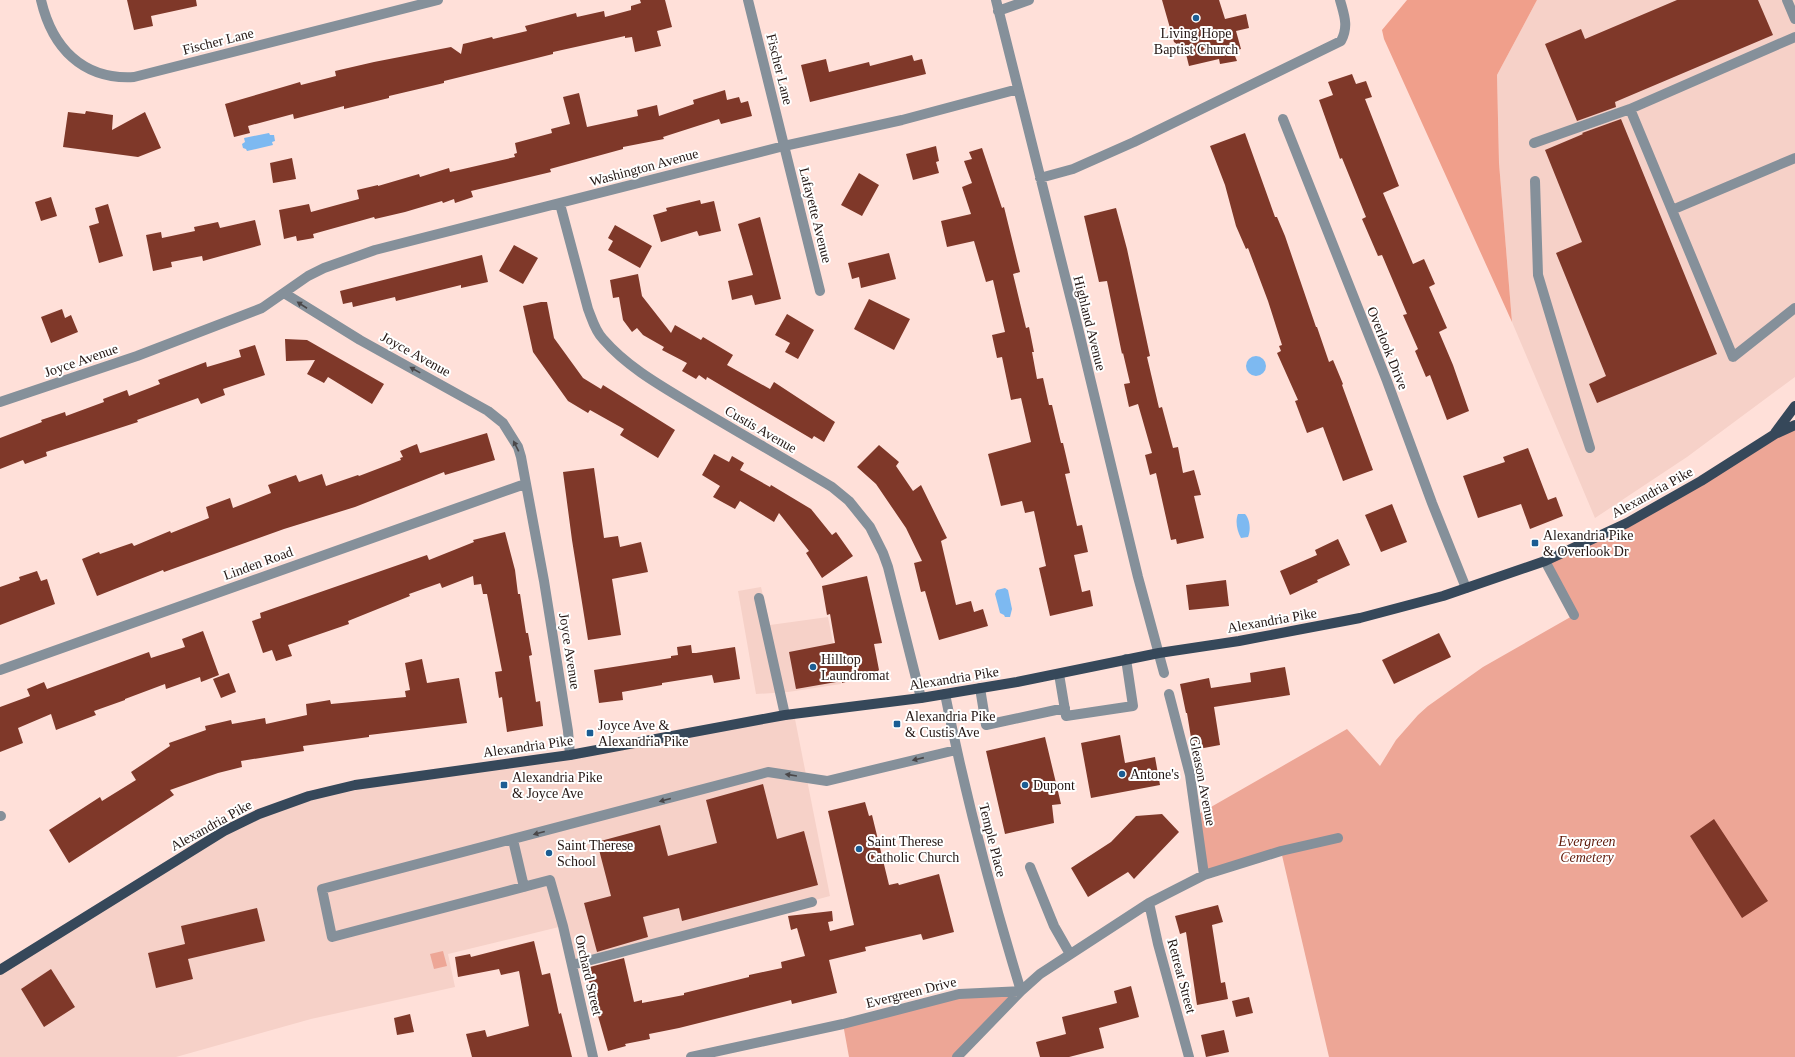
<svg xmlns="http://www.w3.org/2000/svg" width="1795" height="1057" font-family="'Times New Roman',serif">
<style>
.built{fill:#f6d1c8}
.green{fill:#eda696}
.forest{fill:#f09f8b}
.water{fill:#7db9f1}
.building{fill:#7f3829}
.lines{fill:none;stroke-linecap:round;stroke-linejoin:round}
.minor{stroke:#85909a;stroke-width:10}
.major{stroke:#36485a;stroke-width:10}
.oneway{fill:#4a4749}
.poi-dot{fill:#1b5d93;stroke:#fff;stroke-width:1.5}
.labels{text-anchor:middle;stroke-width:4;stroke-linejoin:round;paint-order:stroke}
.poi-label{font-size:14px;fill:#231613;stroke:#fff;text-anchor:start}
.street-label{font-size:14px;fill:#231613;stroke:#fff}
.park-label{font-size:14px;font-style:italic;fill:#5f1909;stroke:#fff}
</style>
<rect width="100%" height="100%" fill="#ffe0d9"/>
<path class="built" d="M1537,0h258v377l-108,80 -92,61 -83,-196 -13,-159 -2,-88z
M761,587l9,38 58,-8 13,67 -53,8 -32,2 -18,-103z
M794,714l36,182 -258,69 -9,-39 -115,28 7,33 -144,32 -135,38h-176v-87l201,-126 108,-48z"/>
<path class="green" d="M1795,425v632h-466l-48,-206 -77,24 -7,-60 150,-86 33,37 16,-26 22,-25 10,-9 55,-39 91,-52 -29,-54 82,-38z
M443,951l4,15 -13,3 -4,-15z
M1021,991l-64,66h-108l-6,-33 116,-30z"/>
<path class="forest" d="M1407,0h130l-40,75 2,88 13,159 -128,-283 -2,-9z"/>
<path class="water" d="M269,133l1,2h4l1,6 -3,1 1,3 -26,6 -1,-2 -3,-1 -1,-4 3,-2 -1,-4z
M1246 366a10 10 0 1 1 20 0a10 10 0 1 1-20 0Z
M1238,514h7c5,5 6,16 3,23l-7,1c-4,-7 -6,-17 -3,-24z
M1005,588l3,2 4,19 -2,8h-5l-1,-2 -4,-2 -5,-19 2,-4z"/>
<path class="building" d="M127,0h69l1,6 -46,10 2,10 -19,4z
M640,0h25l7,27 -15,4 4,15 -26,6 -3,-15 -7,1v-2l-72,16v2l-109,27v2l-55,13v2l-45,11v-3l-50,13 -1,-5 -45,12 2,7 -16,4 -9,-33 65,-19 10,-3 1,3 35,-9 -1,-5 39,-9 77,-15 10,7 2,-10 29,-7 1,2 34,-8 -2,-5 51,-13 1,4 27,-6 1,6 26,-7v-4l10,-3z
M1162,0h57l6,19 21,-5 3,14 -13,3 5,18 -8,2 4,10 -17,3 -1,-5 -30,7 -4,-16 -11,-8z
M1677,0h81l15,35 -158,67 1,5 -39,14 -32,-77 36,-15 4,10z
M912,55l2,6 8,-2 4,15 -116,28 -9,-37 25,-6 3,13 40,-10 1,4z
M1352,74l4,10 10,-3 6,16 -7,2 34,87 -16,7 30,71 11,-5 11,25 -6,3 18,41 -8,4 14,33 16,46 -22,9 -17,-45 -4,2 -11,-26 3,-2 -15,-34 4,-1 -25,-59 -4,1 -16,-37 4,-2 -24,-59 -2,1 -21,-59 14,-5 -5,-13z
M725,90l2,10 12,-3 2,6 7,-2 4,15 -31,8 -2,-5 -56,18 1,2 -41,8v2l-73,20 1,3 -80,19 2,6 -18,6 -1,-4 -11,4 -1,-2 -37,11 -30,7 -1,-2 -61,17 1,4 -17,3 -1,-5 -12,3 -5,-29 30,-6 2,8 48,-13 -2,-9 21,-5v1l41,-12 1,3 29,-9 1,4 65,-15 -1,-3 3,-1 -2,-10 37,-10 -1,-4 19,-5 -7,-27 16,-4 8,34 51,-11 -1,-6 20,-5 2,11 35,-12 -1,-4z
M86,111l27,4 -1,15 33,-18 16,36 -23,9 -75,-10 5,-35 17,2z
M1621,119l96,235 -120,49 -8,-19 17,-8 -50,-123 26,-11 -37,-92 38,-16 -1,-1z
M1245,133l30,84h2l8,19 31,91h1l12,35 4,-2 10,24 -1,1 31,85 -30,11 -20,-54 -16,6 -12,-32 3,-1 -21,-47 4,-2 -2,-5 3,-1 -14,-44 -20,-53 -2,1 -10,-23 -11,-41 -15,-39z
M936,146l3,15 -3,1 3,11 -26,7 -7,-26z
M982,148l20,60 2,-1 16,65 -7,2 13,54 3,-1 5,25h-2l5,27 6,-1 6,27h3l9,38h2l7,30 -5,1 12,52 5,-1 6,27 -14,3 8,37 8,-2 3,16 -43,10 -11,-48 7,-2 -12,-55 -9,2 -3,-12 -21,5 -13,-52 43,-12 -10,-44 -10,2 -9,-43 -5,1 -5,-23 13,-3 -12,-52 -7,2 -12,-41 -27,6 -6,-26 30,-7 -9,-27 10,-4 -8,-22 8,-2 -3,-7z
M292,158l4,21 -23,4 -3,-20z
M859,173l20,12 -17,31 -21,-11z
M51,197l6,19 -16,5 -6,-19z
M700,200l1,4 13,-3 7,30 -22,5 -2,-5 -36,11 -8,-27 14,-4 -1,-3z
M108,204l15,52 -24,7 -10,-37 10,-3 -4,-15z
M1116,208l11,41 23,107 -3,1 12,51 3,-1 11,41 5,-1 5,26 11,-3 7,25 -7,1 10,42 -27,6 -1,-5 -5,1 -15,-67 -6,2 -5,-20 7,-2 -14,-49 -9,3 -5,-23 6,-1 -7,-30 -1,1 -15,-73 -8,1 -15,-66z
M760,217l21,82 -26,6 -3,-10 -20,5 -4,-19 25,-6 -15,-51z
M255,220l6,25 -58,16 -1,-5 -31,6 1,5 -19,4 -7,-36 15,-3 1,6 33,-7 -1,-4 24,-5 2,6z
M615,225l37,21 -12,22 -32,-18 5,-9 -5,-3z
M514,245l24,13 -15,26 -24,-13z
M889,253l7,26 -35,9 -2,-11 -7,2 -4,-16z
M482,255l6,27 -27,6v-3l-65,16 -1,-4 -42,10 -1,-5 -9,2 -3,-13z
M638,274l4,22 29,37 4,-8 26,15 2,-3 30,18 -6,10 43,24 4,-7 61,40 -11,20 -10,-6 -2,3 -105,-62 -1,3 -7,-5 -3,4 -14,-8 5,-8 -25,-13 2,-3 -21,-12 -6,-7 -5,4 -9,-12 -4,-23 -6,1 -3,-18z
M869,299l41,20 -16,31 -40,-21z
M541,302h6l7,36 29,40 18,11 2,-4 72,45 -17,28 -38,-23 4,-6 -34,-19 -2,3 -20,-12 -35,-49 -10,-46z
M62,309l3,9 6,-3 7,17 -27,11 -10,-26z
M787,314l27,16 -16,29 -13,-7 5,-9 -15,-8z
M285,339l22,1 77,44 -12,20 -44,-27 -4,6 -17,-9 8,-14 -29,1z
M255,345l10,30 -42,14 2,6 -24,9 -3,-6 -61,22 1,2 -92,30 1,4 -22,8 -2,-4 -23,9v-31l42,-16 -1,-2 24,-8 1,4 38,-14 -1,-3 24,-9 2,6 31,-12 -2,-4 48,-18 1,5 34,-10 -2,-7z
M487,433l8,27 -50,15 -1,-3 -89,35 -71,22 -120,43 -1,-2 -66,26 -15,-37 17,-7 1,2 32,-11 2,3 36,-15 1,2 38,-15 -3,-11 24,-9 3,10 38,-15 -3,-8 28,-10 3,7 23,-8 4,12 32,-11 1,1 42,-16 -1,-2 3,-1 -3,-6 17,-7 3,9z
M879,445l20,17 -3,4 17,25 8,-6 26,53 -6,3 15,64 15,-4 3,11 9,-3 5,17 -49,14 -14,-49 -4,1 -7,-29 8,-2 -16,-33 -30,-44 -19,-17z
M1528,448l20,52 8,-3 7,19 -33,13 -9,-25 -43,14 -15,-42 42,-14 -2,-5z
M714,454l15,8 3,-6 12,7 -4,7 30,17 1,-2 40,24 21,26 4,-3 17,24 -31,22 -16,-25 3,-2 -30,-38 -5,9 -34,-21 -5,8 -22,-12 7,-11 -18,-11z
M594,468l10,70 14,-2 2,11 21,-5 7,30 -36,7 9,56 -33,5 -16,-100 -9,-68z
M1392,504l15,38 -26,10 -16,-37z
M505,532l10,38 3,24h2l6,39h2l4,22 -3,1 7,46 4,-1 3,25 -36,6 -5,-35 -3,1 -4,-26 7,-1 -15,-77h-4l-2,-10 -7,1 -1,-9 -31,12 -2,-5 -31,11 1,2 -62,25 1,3 -61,21 4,11 -16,5 -4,-11 -9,3 -11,-32 9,-3 -1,-5 167,-58 2,5 45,-18 -1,-2z
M1338,539l12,26 -33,15 1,2 -28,13 -10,-24 37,-16 -2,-5z
M37,571l4,10 6,-2 8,25 -55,21v-38l20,-7 -1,-3z
M867,576l15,67 -8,1 5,26 -4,4 -33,9v-2l-46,8 -7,-37 46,-9 -5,-29 -3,1 -5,-29z
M1226,580l3,26 -40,4 -3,-25z
M203,631l16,44 -18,7 -1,-5 -34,12 -1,-5 -40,15v1l-31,11 2,4 -40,15 -5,-16 -33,14 5,15 -23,9v-45l30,-11 -3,-7 17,-7 3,7 102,-37 2,6 34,-11 -3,-8z
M1439,633l12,24 -57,27 -12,-24z
M691,645l1,8h4l39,-6 5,32 -26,4 -2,-8 -50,8v2l-40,7 1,8 -24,3 -5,-33 77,-12v-2l7,-1 -1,-8z
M422,659l5,24 32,-5 8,45 -98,12v2l-66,9 1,5 -63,10 1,6 -24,6 -48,17 4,5 -105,68 -20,-33 51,-33 2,4 34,-21 -5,-8 39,-26 -1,-3 37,-13 -1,-4 26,-6 1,4 33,-6 1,6 41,-9 -1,-11 24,-4 1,4 75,-7 -1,-6 5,-1 -5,-27z
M1285,667l5,28 -76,12 6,38 -27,5 -6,-37h-1l-6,-29 29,-6 2,10 40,-6 -1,-9z
M229,673l7,19 -15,6 -8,-19z
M1120,735l5,28 30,-6 5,28 -69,13 -10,-55z
M1045,737l16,67 -9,1 2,18 -49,11 -19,-83z
M763,784l14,55 27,-8 14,54 -136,36 -3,-13 -36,9 5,20 -51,15 -13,-49 27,-7 -14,-54 63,-17 8,31 49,-13 -11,-43z
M865,802l4,14 3,-1 17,70 9,-2 1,2 40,-11 15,58 -31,8 -2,-6 -56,13 1,4 -37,9 8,33 -45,11 -1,-4 -112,28 -30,6 1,5 -25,5 1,2 -18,5 -16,-56 -6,-27 38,-10 10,44 8,-2v3l42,-8v-2l65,-16v-2l33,-7 -1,-6 24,-6 -8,-28 -6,2 -3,-14 44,-5 1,10 -5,1 2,9 24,-6 -26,-114z
M1162,814l17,18 -45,47 -6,-7 -40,25 -17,-29 40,-26 25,-26z
M1714,819l54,82 -26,17 -52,-82z
M1218,905l5,17 -11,3 9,58 4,-1 3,17 -31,6 -11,-73 -6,2 -5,-18z
M257,908l8,33 -77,18 5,20 -37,9 -8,-35 37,-9 -4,-18z
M534,941l8,34 8,-2 9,41 2,-1 11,44h-100l-6,-23 19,-4 2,7 42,-11 -10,-55 -18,4 -2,-6 -41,8 -3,-20 15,-3 1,3z
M51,969l24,38 -31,20 -23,-38z
M1131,986l8,31 -40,11 5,20 -35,9h-29l-4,-15 30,-8 -4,-17 55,-14 -3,-12z
M1249,997l4,16 -17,4 -4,-16z
M410,1014l4,18 -17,3 -3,-17z
M1224,1030l5,22 -23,5 -5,-22z"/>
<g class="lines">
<path class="minor" d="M41,0c11,47 41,80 93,77l304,-77
M748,0l72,291
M996,0l82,328 60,249 26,96
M1787,0l8,19
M998,11l31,-11
M1795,37l-165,72 103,248 62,-49
M1283,119l104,262 45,122 34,85
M1534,143l96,-34
M1040,178l33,-9 61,-27 207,-101c8,-15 3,-26 -1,-41
M1535,181l3,94 52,173
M560,204l28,105c4,10 7,22 15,30 25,29 60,48 93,68 45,27 91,53 136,80l17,14 21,26 13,26 5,14 33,131
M1672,210l123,-52
M284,293l76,47 128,71 15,12 15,24 3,10 23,124 24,150 2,24
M0,402l137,-46 125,-48 46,-32 16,-8 51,-18 409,-104 118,-26 116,-31
M1545,561l29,54
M759,598l26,117
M0,670l525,-186
M1059,674l7,42 67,-10 -7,-47
M980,688l6,37 79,-17
M945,694c20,100 46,199 76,297
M1169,694l21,81 14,100
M0,816h1
M513,840l11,47
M1030,867l24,59 16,28
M1149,903l9,41 31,113
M572,965l240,-63
M593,1057l-30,-131 -13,-46 -218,57 -10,-48 446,-117 59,9 129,-31
M691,1057l152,-33 116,-30 62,-3
M957,1057l64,-66 19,-17 109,-71 55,-28 77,-24 57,-13"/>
<path class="major" d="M1775,433l20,-27
M0,970l224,-139 35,-17 50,-18 46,-11 215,-30 215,-40 136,-17 96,-16 142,-29 80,-12 121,-23 83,-22 102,-35 82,-38 74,-42 74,-47 20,-9"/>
</g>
<defs><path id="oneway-solid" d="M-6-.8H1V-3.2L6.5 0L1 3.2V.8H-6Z"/></defs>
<g class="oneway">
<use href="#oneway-solid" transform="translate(302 305) rotate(-147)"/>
<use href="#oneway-solid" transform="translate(415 370) rotate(-151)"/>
<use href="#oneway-solid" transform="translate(516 446) rotate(-117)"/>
<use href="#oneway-solid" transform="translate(918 759) rotate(167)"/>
<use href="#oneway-solid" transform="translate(791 775) rotate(-171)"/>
<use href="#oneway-solid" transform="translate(665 800) rotate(165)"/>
<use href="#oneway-solid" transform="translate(539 833) rotate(165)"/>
</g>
<g class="poi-dot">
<circle cx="1196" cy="18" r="4"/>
<rect x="1531" y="539" width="8" height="8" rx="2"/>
<circle cx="813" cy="667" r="4"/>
<rect x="893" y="720" width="8" height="8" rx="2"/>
<rect x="586" y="729" width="8" height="8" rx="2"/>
<circle cx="1122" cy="774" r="4"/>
<rect x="500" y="781" width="8" height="8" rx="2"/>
<circle cx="1025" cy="785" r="4"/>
<circle cx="859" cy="849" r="4"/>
<circle cx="549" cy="853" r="4"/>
</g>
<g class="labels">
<g class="poi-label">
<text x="1196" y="38" text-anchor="middle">Living Hope<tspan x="1196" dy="16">Baptist Church</tspan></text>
<text x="1543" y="540">Alexandria Pike<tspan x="1543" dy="16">&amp; Overlook Dr</tspan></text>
<text x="821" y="664">Hilltop<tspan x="821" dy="16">Laundromat</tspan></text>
<text x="905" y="721">Alexandria Pike<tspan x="905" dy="16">&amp; Custis Ave</tspan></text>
<text x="598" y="730">Joyce Ave &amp;<tspan x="598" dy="16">Alexandria Pike</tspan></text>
<text x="1130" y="779">Antone's</text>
<text x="512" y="782">Alexandria Pike<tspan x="512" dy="16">&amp; Joyce Ave</tspan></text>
<text x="1033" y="790">Dupont</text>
<text x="867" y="846">Saint Therese<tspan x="867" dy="16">Catholic Church</tspan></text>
<text x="557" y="850">Saint Therese<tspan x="557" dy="16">School</tspan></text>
</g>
<g class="street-label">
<text transform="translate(218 41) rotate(-14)" y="5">Fischer Lane</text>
<text transform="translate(780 69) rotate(76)" y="5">Fischer Lane</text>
<text transform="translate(644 167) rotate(-15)" y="5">Washington Avenue</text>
<text transform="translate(816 215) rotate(76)" y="5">Lafayette Avenue</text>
<text transform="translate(1090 323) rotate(76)" y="5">Highland Avenue</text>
<text transform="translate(1388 348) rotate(68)" y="5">Overlook Drive</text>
<text transform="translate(416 354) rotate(29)" y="5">Joyce Avenue</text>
<text transform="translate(81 360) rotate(-19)" y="5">Joyce Avenue</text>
<text transform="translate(761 429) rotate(30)" y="5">Custis Avenue</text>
<text transform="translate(1652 492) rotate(-29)" y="5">Alexandria Pike</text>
<text transform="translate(258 563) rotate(-20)" y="5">Linden Road</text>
<text transform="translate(1272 620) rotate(-10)" y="5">Alexandria Pike</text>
<text transform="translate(570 651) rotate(81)" y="5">Joyce Avenue</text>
<text transform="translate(954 678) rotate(-9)" y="5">Alexandria Pike</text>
<text transform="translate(528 746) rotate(-8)" y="5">Alexandria Pike</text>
<text transform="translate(1203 781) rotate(79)" y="5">Gleason Avenue</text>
<text transform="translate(211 825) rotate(-29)" y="5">Alexandria Pike</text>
<text transform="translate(993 840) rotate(76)" y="5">Temple Place</text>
<text transform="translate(589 975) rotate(77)" y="5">Orchard Street</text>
<text transform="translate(1182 976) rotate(75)" y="5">Retreat Street</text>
<text transform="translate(911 992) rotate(-14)" y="5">Evergreen Drive</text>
</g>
<g class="park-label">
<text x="1587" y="846">Evergreen<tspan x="1587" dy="16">Cemetery</tspan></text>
</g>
</g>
</svg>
